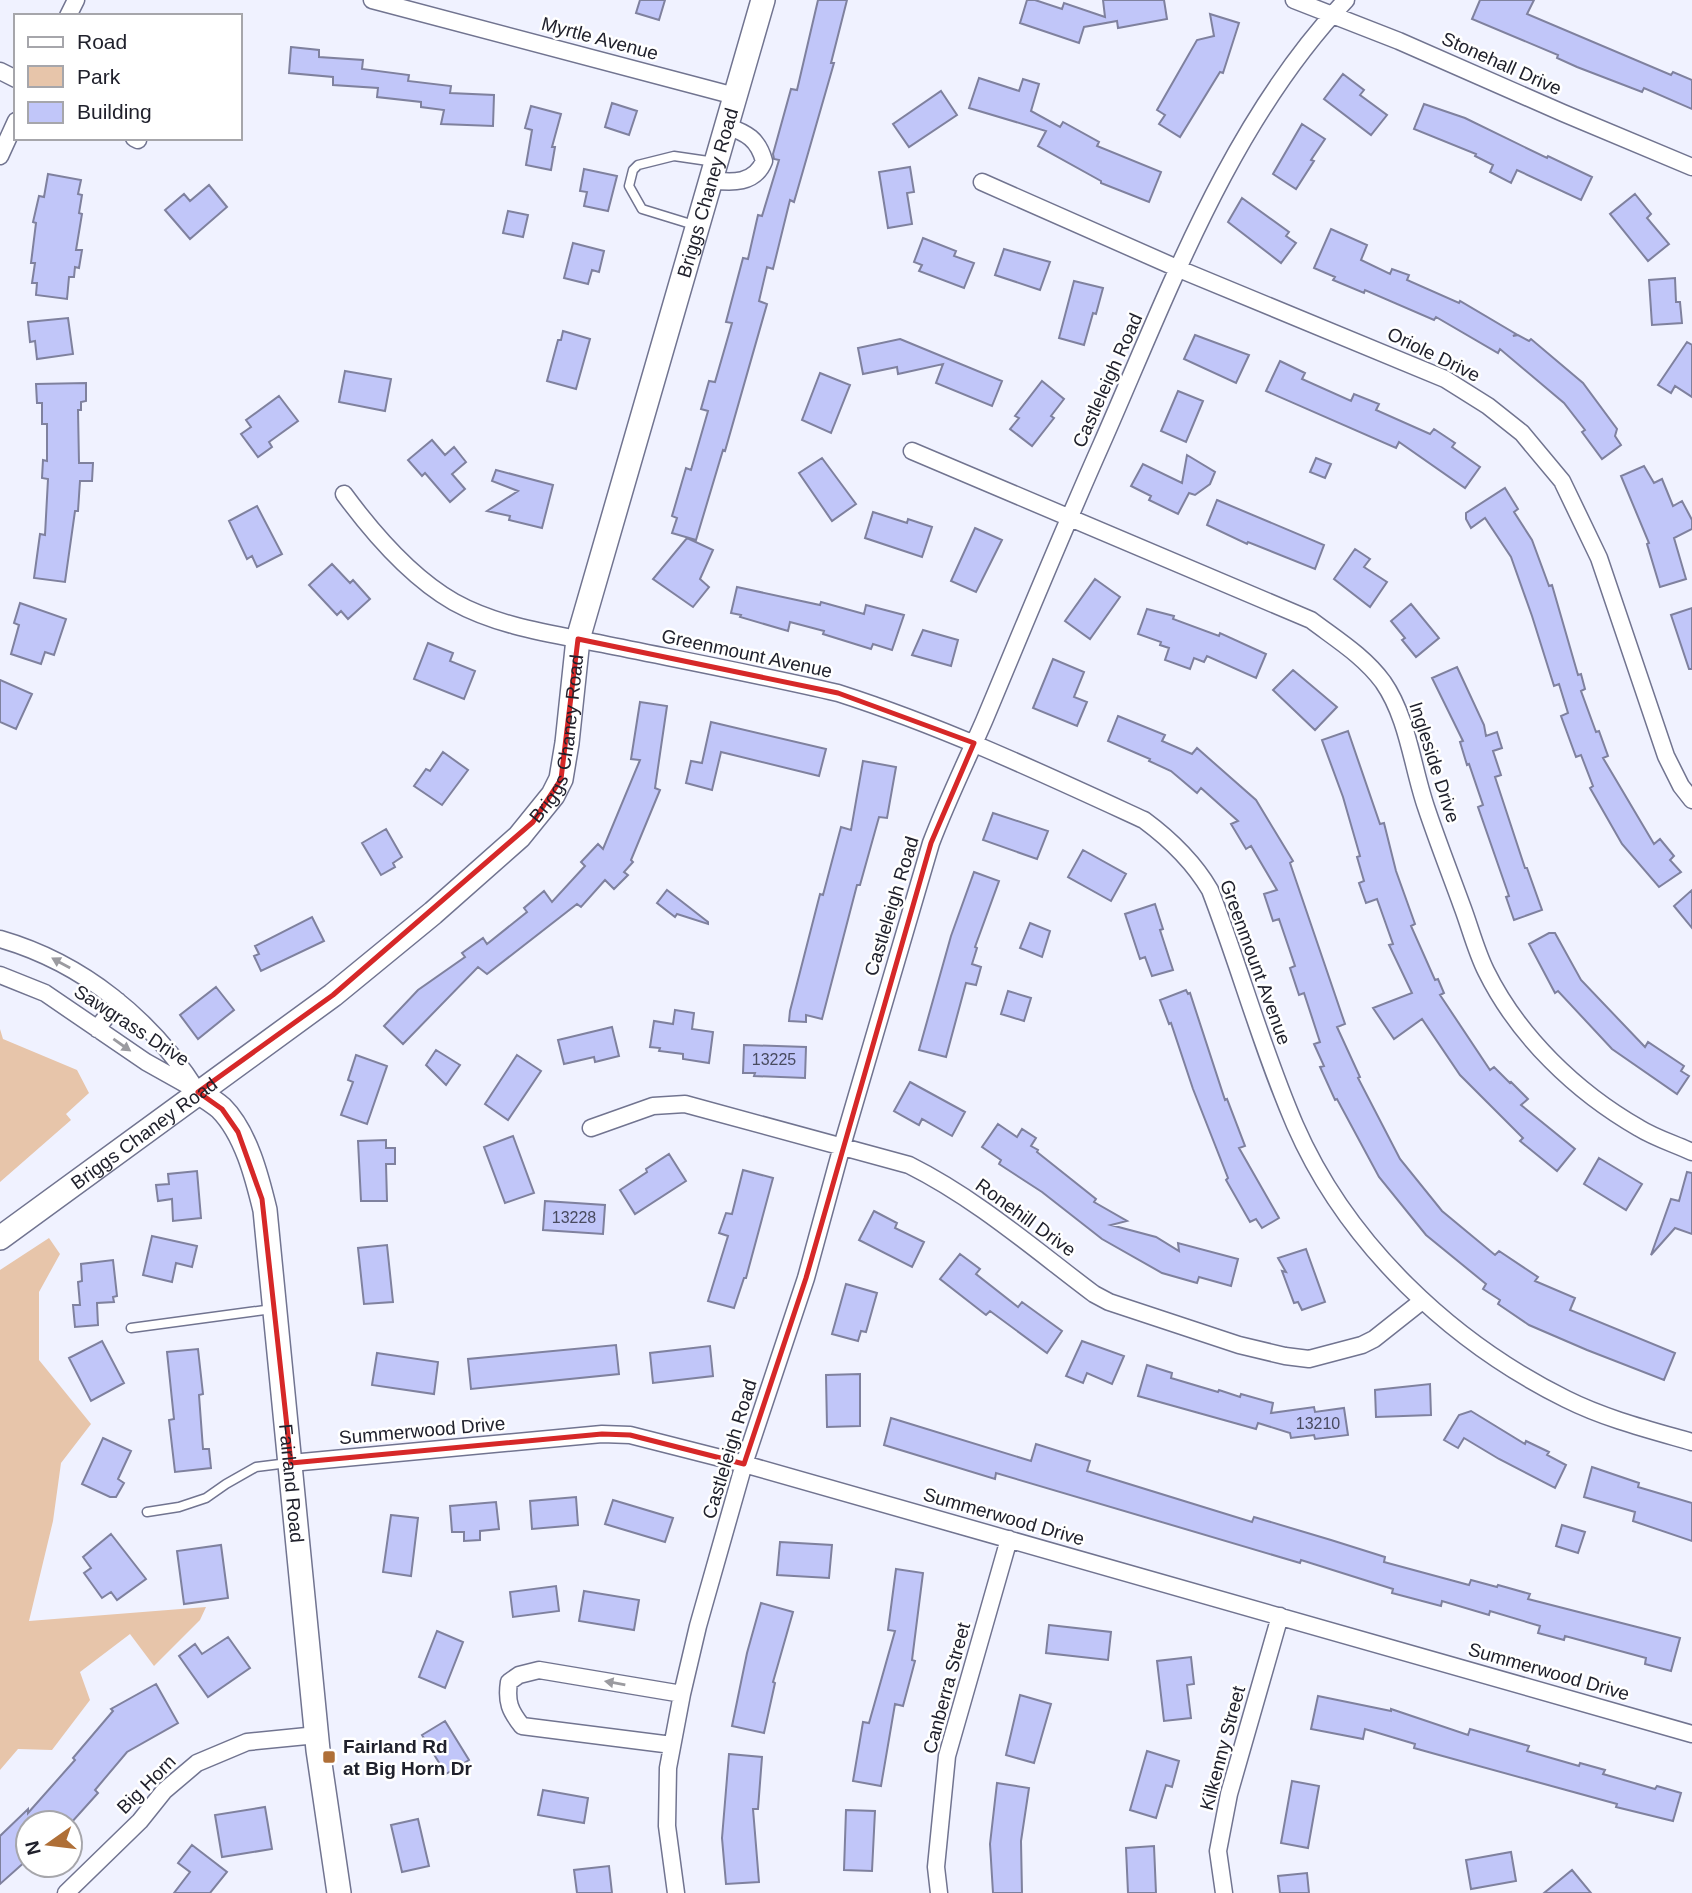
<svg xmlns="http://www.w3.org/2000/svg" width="1692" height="1893" font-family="Arial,sans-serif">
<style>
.green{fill:#e7c5aa}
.building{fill:#c1c6f9;stroke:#7f819e;stroke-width:2}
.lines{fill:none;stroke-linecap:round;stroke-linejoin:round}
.lane-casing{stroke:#717490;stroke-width:11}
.street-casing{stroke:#717490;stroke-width:19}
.secondary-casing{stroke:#717490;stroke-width:26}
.lane{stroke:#fff;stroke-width:8}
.street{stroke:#fff;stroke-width:16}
.secondary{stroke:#fff;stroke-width:23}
.oneway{fill:#9b9ba0}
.marked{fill:none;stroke:#d62828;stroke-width:5;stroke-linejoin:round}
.poi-dot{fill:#af6f37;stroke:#fff;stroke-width:2.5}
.labels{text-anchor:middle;stroke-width:5;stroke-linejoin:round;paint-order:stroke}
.number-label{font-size:16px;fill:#484a5f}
.street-label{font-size:19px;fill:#20212c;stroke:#fff}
.poi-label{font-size:19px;font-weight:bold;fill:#20212c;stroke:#fff;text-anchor:start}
</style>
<rect width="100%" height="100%" fill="#f0f2ff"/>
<path class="green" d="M0,1029l3,10 74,31 12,23 -23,21 5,6 -71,62z
M49,1238l11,16 -21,38v68l52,64 -30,39 -8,58 -24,100 177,-14 -6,13 -46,46 -24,-32 -50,38 10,28 -38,50 -34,-1 -18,21v-500z"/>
<path class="building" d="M640,0h25l-6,20 -23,-7z
M818,0h29l-16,63h3l-40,139 -4,-2 -17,69 -6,-2 -8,34 8,3 -42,147 -2,-1 -27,90 -24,-7 5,-15 -5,-2 14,-48 5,2 17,-59 -7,-2 8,-28 6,1 17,-59 -6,-1 17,-64 5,1 10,-44 4,1 17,-56 -5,-1 -1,-5 18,-65 6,1z
M1027,0h8l27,9 2,-6 41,14 -2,-17h61l3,19 -49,9 -1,-7 -33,6 -5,16 -59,-20z
M1480,0h54l-7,14 144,61 2,-3 19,8v29l-48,-21 -2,4 -65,-25 -20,-9 1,-3 -86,-36z
M1210,14l29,9 -16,50 -3,-1 -40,65 -21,-13 6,-9 -8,-5 40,-70 17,-4z
M291,47l28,3v7l44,3 -1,9 47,6 -1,6 43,5 -1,7 44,2 -1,31 -52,-2 3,-14 -23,-3v-5l-44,-5 1,-9 -45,-3v-8l-44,-4z
M1343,74l21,16 -4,5 27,20 -16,20 -47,-36z
M979,78l40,13 4,-12 16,5 -8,27 29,16 3,-5 36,20 -2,4 64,26 -12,30 -48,-19v-2l-63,-35 8,-15 -77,-23z
M941,91l16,24 -48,32 -16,-23z
M612,103l25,8 -8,24 -24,-8z
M1424,104l41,14 82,40 1,-2 44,21 -11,23 -64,-30 -6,13 -21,-11 3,-7 -18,-9 1,-2 -62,-25z
M531,106l30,8 -9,33h3l-4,23 -25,-5 6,-35 -7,-2z
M1302,124l23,15 -14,21 3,1 -18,28 -23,-15z
M910,167l4,25 -7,1 5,31 -24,4 -9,-56z
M584,169l33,7 -9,35 -24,-5 3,-14 -7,-1z
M48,174l33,6 -3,14 4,1 -3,18 3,1 -6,36h6l-3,18 -4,-1 -1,10h-5l-2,22 -31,-4 1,-12h-5l3,-20h-4l5,-40 -3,-1 6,-26 5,1z
M209,185l18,22 -37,32 -25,-29 19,-16 6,7z
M1635,194l16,20 -4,4 22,26 -21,17 -38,-47z
M1242,198l47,34 -3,4 10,7 -15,20 -53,-41z
M508,211l20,4 -5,22 -20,-4z
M1331,229l36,16 -6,15 29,14 2,-5 17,6 -2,5 52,23 1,-2 56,33 -3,2 5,-1 11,6 2,-2 52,44 34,46 -2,7 6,9 -19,14 -20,-27 3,-2 -21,-27 -64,-54 -2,4 -62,-36 -2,3 -69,-30 -1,3 -31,-13 2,-3 -21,-9z
M923,238l33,13 -2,5 20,7 -10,25 -45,-17 3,-6 -8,-3z
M573,243l31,8 -5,21 -7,-2 -4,14 -24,-6z
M1004,249l46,13 -10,28 -45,-15z
M1675,278l1,24h4l2,21 -30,2 -3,-45z
M1074,281l29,7 -7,26 -3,-1 -9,32 -25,-7z
M68,318l5,36 -36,5 -2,-18 -5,1 -2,-20z
M563,331l27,8 -14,50 -29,-8 11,-41h3z
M1195,335l54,20 -13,28 -52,-24z
M900,339l102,42 -10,25 -56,-23 7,-19 -45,10 -1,-7 -34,7 -5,-26z
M1687,342l5,3v52l-17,-11 -4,7 -13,-8z
M1280,361l25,12 -3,6 49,22 3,-7 25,10 -3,6 54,24 4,-5 21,14 -3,4 28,20 -15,21 -66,-46 -3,6 -130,-57z
M345,371l46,8 -6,32 -46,-9z
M820,373l30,12 -19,48 -29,-13z
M1042,381l22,18 -13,17 3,2 -22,28 -22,-17 9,-11 -4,-2z
M86,383v18l-5,1v8h-3l1,53h14l-1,18h-12l-2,30h-3l-10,71 -31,-4 6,-44 5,1 3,-56 -6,-1 1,-18 4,1v-37h-5v-21h-5l-1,-19z
M1178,391l25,10 -17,41 -25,-11z
M279,396l19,25 -29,21 3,5 -14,10 -17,-23 10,-7 -5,-7z
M432,440l13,15 9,-8 12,15 -14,12 13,15 -15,13 -25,-29 -3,3 -14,-16z
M1187,455l28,17 -5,12 -15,11 -6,-2 -11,21 -29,-14 2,-4 -20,-10 12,-22 39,19z
M822,458l34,46 -24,17 -33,-48z
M1316,458l15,6 -6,14 -15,-6z
M1644,466l10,17 8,-4 11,27 9,-5 10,19v9l-18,9 12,41 -26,8 -13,-43 2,-1 -28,-67z
M496,470l57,15 -11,43 -33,-8 1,-4 -23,-5 31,-20 -26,-10z
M1505,488l13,21 -4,3 18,28 17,46 3,-1 26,90 3,-1 4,15 -4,2 15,41 3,-1 9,25 -5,2 51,86 6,-5 14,17 -4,4 11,12 -22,15 -37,-43 -32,-56 3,-2 -12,-31 -5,2 -15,-41 7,-3 -9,-29 -5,2 -22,-70 -21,-59 -26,-39 -14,10 -5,-9v-6z
M1217,500l107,45 -9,24 -67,-27 -1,2 -40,-19z
M257,506l25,48 -25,13 -5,-11 -5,3 -18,-38z
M873,512l34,11 1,-4 24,8 -10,30 -57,-19z
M975,528l27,12 -26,52 -25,-11z
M687,538l26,12 -13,29 9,8 -16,20 -40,-28z
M1355,549l15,10 -6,8 23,15 -17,25 -36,-28z
M332,564l18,19 3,-3 17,19 -22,20 -7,-8 -4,4 -28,-30z
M1095,579l25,18 -30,42 -25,-18z
M737,587l83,18 1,-3 43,12 2,-9 38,10 -12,35 -19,-6 -2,5 -48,-15 1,-3 -34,-9 -2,9 -48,-14 1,-2 -10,-2z
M20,603l46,16 -12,36 -9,-3 -4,12 -30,-10 8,-29 -5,-2z
M1411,604l28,34 -23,19 -14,-17 3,-2 -14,-17z
M1692,608v61h-3l-18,-54z
M1147,609l27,7 -1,3 46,17 1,-3 46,21 -10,24 -49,-22 -3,6 -10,-4 -4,11 -25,-9 4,-12 -9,-3 1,-3 -23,-8z
M923,630l35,10 -7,26 -39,-11z
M428,643l25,10 -3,8 25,10 -11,28 -50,-20z
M1053,659l31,13 -10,25 13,5 -10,24 -44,-18z
M1457,667l27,58 2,11 11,-4 5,16 -9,3 8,24 -6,2 30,91h2l15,42 -28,10 -8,-23 3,-1 -31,-89 5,-2 -14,-41 -2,1 -7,-23 3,-1 -31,-63z
M1293,670l44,37 -22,23 -42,-40z
M0,680l32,14 -16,35 -16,-7z
M640,702l27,4 -12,82 5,2 -29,70 2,2 -9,10 4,3 -14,14 -9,-9 -24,27 -4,-3 -90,70 -9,-7 -75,77 -19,-18 34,-36 47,-33 -3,-4 21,-15 4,6 40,-32 -3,-4 20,-17 8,11 33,-36 -4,-4 17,-18 5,5 37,-89 -9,-1z
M1118,716l47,19 -3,6 30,13 5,-6 59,52 37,61 -3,2 55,161 -8,3 23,50 -2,1 42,81 42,52 53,44 4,-4 39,26 -3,4 40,17 -5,12 105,43 -11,27 -77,-30 -58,-25 -31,-21 2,-4 -17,-11 3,-5 -60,-49 -47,-58 -42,-78 -2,1 -15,-33 4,-1 -10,-22 6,-2 -16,-49 -5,2 -9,-27 5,-2 -16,-47 -6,2 -9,-27 13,-4 -26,-44 -5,3 -15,-25 7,-3 -37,-33 -4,5 -26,-22 -22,-10 1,-2 -42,-18z
M711,722l115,27 -7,27 -98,-24 -9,38 -26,-7 5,-22 11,2z
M1348,731l32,93 4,-1 12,48 19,53 -4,2 24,54 3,-1 6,14 -4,2 50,75 4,-3 16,16 1,-1 17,17 -7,6 54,44 -18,22 -37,-30 3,-3 -63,-63 -38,-56 -28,20 -21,-31 39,-15 -23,-48 4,-1 -16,-45 -11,4 -7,-20 5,-2 -7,-24 3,-1 -17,-59 -21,-57z
M443,752l25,18 -26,35 -28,-19 12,-17 4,2z
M863,761l33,6 -9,51 -8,-1 -19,68h-3l-35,134 -16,-4v7l-17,-1 1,-10 30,-117 3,1 18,-68 10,3z
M993,813l55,18 -11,28 -54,-19z
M386,829l16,28 -9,6 2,4 -14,8 -19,-32z
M1083,850l43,24 -15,27 -43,-24z
M974,872l25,9 -24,66 2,1 -5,16 9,3 -5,18 -10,-2 -20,74 -27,-7 32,-114z
M667,890l41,32v2l-31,-10 -2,3 -18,-14z
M1692,890v38l-18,-22z
M1155,904l8,25 -3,1 13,40 -21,6 -7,-19 -5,2 -15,-45z
M312,917l12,24 -63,30 -7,-15 5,-2 -4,-8z
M1030,923l20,8 -8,26 -22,-9z
M1549,933h6l26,47 64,67 3,-5 36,24 -3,5 8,5 -12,18 -65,-45 -54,-58 -3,2 -26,-49z
M216,987l18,23 -36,29 -18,-24z
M1186,990l2,4 2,-1 35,107 2,-1 18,47 -6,2 40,70 -17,10 -6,-9 -6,3 -24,-42 2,-2 -35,-89 -22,-66 -2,1 -9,-24z
M1008,991l23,7 -7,23 -23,-7z
M675,1010l19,3 -2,16 21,3 -4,31 -26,-4v-5l-24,-3 1,-3 -10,-1 4,-26 19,3z
M612,1027l7,29 -24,6 -1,-5 -30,7 -6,-24z
M744,1045l62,2 -1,31 -51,-2 1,-3h-12z
M436,1050l24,15 -14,20 -20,-20z
M356,1055l31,11 -20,58 -26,-9 12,-33 -5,-2z
M517,1055l24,16 -33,49 -23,-16z
M910,1082l55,30 -13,24 -30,-17 -3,6 -25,-14z
M998,1124l19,13 5,-8 14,9 -5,8 7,4 -1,2 59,47 -2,3 33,19 -16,4 45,12 23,14 -1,-8 60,16 -7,27 -32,-9 -2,6 -35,-10 -60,-34 -60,-47 -43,-28 2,-4 -19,-13z
M513,1136l21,57 -29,10 -21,-56z
M386,1140v8h9v16h-9l1,37h-26l-3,-60z
M669,1154l17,27 -51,33 -15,-24 27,-18 -1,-3z
M1599,1158l43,26 -16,26 -42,-26z
M743,1170l30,8 -27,100h-2l-10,30 -26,-7 20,-65 -9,-3 7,-20 6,1z
M197,1171l4,47 -28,3 -1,-22 -14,2 -2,-16 13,-1 -1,-10z
M1687,1172l5,1v61l-17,-6 -24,27 20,-56 8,2z
M545,1201l60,4 -2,29 -60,-4z
M874,1211l23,12 -2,5 29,14 -12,25 -53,-27z
M152,1236l45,10 -5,21 -16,-4 -4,19 -29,-7z
M387,1245l6,57 -29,2 -6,-56z
M1306,1249l19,53 -23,8 -4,-8 -4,1 -12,-32 4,1 -8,-14z
M960,1254l20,15 -4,5 42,33 4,-5 40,29 -15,22 -57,-42 -4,4 -46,-36z
M113,1260l4,36 -4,1 1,5 -17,1 1,22 -23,2 -2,-22h7l-2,-23 4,-1 -1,-17z
M846,1284l31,9 -11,39 -5,-1 -3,10 -26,-7z
M102,1341l22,42 -33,18 -22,-43z
M1082,1341l42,15 -12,28 -25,-11 -4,10 -17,-7z
M616,1345l3,29 -148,15 -3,-30z
M710,1346l3,30 -60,7 -3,-30z
M198,1349l5,45 -4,1 4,54h6l2,19 -36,4 -6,-52 5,-1 -7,-67z
M377,1353l61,9 -4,32 -62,-9z
M1147,1365l25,8 -1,5 47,14 1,-2 21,7 1,-3 32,9 -2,10 43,-6 1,5 29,-4 4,27 -33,4 -1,-4 -23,3 -1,-5 -32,-10 -2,6 -118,-33z
M860,1374v52l-33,1 -1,-52z
M1430,1384l1,31 -55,2 -1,-27z
M1471,1411l54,33 1,-3 23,11 -2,3 19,10 -11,23 -56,-29 -35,-21 -6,10 -14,-8 15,-25z
M891,1418l140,43 5,-17 54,17 -3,10 165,51 2,-5 77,23 54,17 -1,5 85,23 2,-5 26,7 1,-2 32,9 -2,5 152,39 -9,33 -26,-7 1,-6 -81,-22 -1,4 -26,-7 2,-7 -50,-15 -1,4 -47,-14 -1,5 -49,-13 1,-4 -92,-29 -1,3 -304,-90 -1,6 -111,-34z
M103,1438l28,13 -13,28 6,4 -8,14h-6l-28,-13z
M1592,1467l47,16 -1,4 54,16v38l-59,-20 2,-9 -51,-15z
M576,1497l2,28 -46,4 -2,-28z
M613,1500l60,18 -8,24 -60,-18z
M496,1502l3,27 -19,2v9l-16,1v-9h-12l-2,-26z
M391,1515l27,3 -7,58 -28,-4z
M1562,1525l23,7 -7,21 -22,-7z
M111,1534l35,45 -29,21 -6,-8 -9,6 -18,-25 7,-5 -8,-11z
M780,1542l52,3 -3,33 -52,-3z
M221,1545l7,53 -44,6 -7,-53z
M896,1569l27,4 -11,87 3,1 -12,45 -8,-2 -14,82 -28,-5 10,-59 6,1 26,-92 -7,-1z
M556,1586l3,25 -46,6 -3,-25z
M584,1591l55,9 -5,30 -55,-9z
M761,1603l32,9 -20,70 2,1 -11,50 -32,-7 15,-73z
M1049,1625l62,7 -3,28 -62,-7z
M437,1631l26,11 -18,46 -26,-11z
M228,1637l22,31 -42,29 -29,-41 16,-12 7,10z
M1191,1657l3,27 -7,1 4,33 -27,3 -7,-60z
M156,1684l22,39 -51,29 -32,38 3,3 -27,30h-43v36l-28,25v-48l28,-27v4l47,-53 -2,-2 40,-47 -2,-2z
M1020,1695l31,9 -17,59 -28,-8z
M1318,1696l73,15v-2l77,26 2,-6 59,17 -2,5 52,15 1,-3 25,7 -2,4 52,15 2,-3 24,7 -8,28 -57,-14 1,-3 -178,-49 -25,-7 1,-4 -50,-15 -2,10 -52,-10z
M445,1721l24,39 -23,14 -24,-39z
M1147,1751l32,10 -7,26 -6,-2 -10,33 -26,-8z
M729,1754l33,3 -4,52h-5l6,73 -33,2 -4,-46z
M1292,1781l27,5 -11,62 -27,-5z
M997,1783l32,5 -8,53 1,52h-29l-3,-49z
M543,1790l45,8 -4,25 -46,-8z
M265,1807l7,42 -50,8 -7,-42z
M846,1810l29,1 -3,60 -28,-1z
M418,1819l11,47 -27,6 -11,-47z
M192,1845l35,27 -17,21h-36l16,-21 -12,-9z
M1154,1846l2,47h-28l-2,-45z
M1511,1852l5,29 -45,8 -5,-29z
M609,1866l3,27h-35l-3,-23z
M1572,1870l19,23h-47z
M1307,1873l2,20h-29l-2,-17z"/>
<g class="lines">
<g class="lane-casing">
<path id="lane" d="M694,225l-52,-16 -13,-23 4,-16 5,-5 36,-9 41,6
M131,1328l141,-19
M147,1512l32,-5 27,-9 20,-14 30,-17 32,-4"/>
</g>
<g class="street-casing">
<path id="street" d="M372,0l363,96
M1294,0l105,41 164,72 129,54
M68,16l8,-16
M0,71l16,8
M134,138l4,2
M0,156l16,-35
M710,180c22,3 45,4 54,-19 -6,-22 -17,-28 -38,-35
M982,182l197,87 266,110 43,27 34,27 40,48 37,77 67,198 15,30 11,14
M912,451l399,169c25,19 53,36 72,62 25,36 29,84 43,125 11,33 24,66 36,99 8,21 14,45 24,65 32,65 90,121 153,157 16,10 36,16 53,24
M344,494c28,38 68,84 110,108 45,25 99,32 149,42 78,16 157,31 235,49 106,34 206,81 306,127 27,20 49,41 66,70 30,78 52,159 85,235 52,119 156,217 271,274 40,20 84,31 126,43
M0,939c83,24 152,80 198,153
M0,975l45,18 101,69 50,28
M97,1029l21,-28
M591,1128l62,-22 32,-2 224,61c68,34 125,84 185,129l15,8 130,43 46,11 24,3 53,-14 12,-6 48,-38
M291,1463l311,-29 28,1 114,29 948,270
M672,1745l-150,-19c-12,-15 -16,-24 -13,-44l10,-7 20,-5 143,24
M66,1893l74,-72 24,-30 33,-28 50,-21 70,-7
M676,1893l-9,-67 1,-58 14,-74 16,-68 46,-162 62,-186 36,-132 89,-303c16,-42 35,-81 53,-122 39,-93 77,-186 118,-278 67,-152 128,-321 244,-443
M939,1893l-3,-26 11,-111 62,-217
M1224,1893l-6,-42 11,-57 51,-178"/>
</g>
<g class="secondary-casing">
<g id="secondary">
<path id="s1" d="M198,1092c8,5 16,10 23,16 25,25 36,69 44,102l53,540 21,143"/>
<path id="s2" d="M0,1238l333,-243 100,-82 86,-76 34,-42 8,-16 6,-36 11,-104 185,-639"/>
</g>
</g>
<use href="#lane" class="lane"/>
<use href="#street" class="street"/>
<use href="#secondary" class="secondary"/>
</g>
<defs><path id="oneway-solid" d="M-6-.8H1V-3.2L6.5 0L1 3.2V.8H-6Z" transform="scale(1.75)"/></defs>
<g class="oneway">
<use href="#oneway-solid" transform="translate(61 963) rotate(-151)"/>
<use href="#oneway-solid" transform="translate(122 1045) rotate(35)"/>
<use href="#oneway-solid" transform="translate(615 1683) rotate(-170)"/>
</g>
<path class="marked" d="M578,639l260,54 136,50 -43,100 -125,435 -62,186 -114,-29 -28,-1 -311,29 -29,-264 -24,-67 -16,-23 -24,-17 135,-97 200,-173 28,-43z"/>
<rect class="poi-dot" x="322" y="1750" width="14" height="14" rx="3.5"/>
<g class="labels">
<g class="number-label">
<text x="774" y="1065">13225</text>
<text x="574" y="1223">13228</text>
<text x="1318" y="1429">13210</text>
</g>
<g class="street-label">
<text transform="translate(600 38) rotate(15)" y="7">Myrtle Avenue</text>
<text transform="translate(1502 63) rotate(24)" y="7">Stonehall Drive</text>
<text dy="7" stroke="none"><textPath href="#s2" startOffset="1334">Briggs Chaney Road</textPath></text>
<text transform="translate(1434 354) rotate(26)" y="7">Oriole Drive</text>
<text transform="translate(1107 380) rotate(-66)" y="7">Castleleigh Road</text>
<text transform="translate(747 653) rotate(12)" y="7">Greenmount Avenue</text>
<text dy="7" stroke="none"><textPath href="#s2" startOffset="766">Briggs Chaney Road</textPath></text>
<text transform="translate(1435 762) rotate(72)" y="7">Ingleside Drive</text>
<text transform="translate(891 906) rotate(-73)" y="7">Castleleigh Road</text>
<text transform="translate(1256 962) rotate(70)" y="7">Greenmount Avenue</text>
<text transform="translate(132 1025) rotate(33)" y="7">Sawgrass Drive</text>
<text dy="7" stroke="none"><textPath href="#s2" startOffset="178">Briggs Chaney Road</textPath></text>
<text transform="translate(1026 1217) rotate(36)" y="7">Ronehill Drive</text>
<text transform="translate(422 1430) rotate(-5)" y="7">Summerwood Drive</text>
<text transform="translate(729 1449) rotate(-73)" y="7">Castleleigh Road</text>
<text dy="7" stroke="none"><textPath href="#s1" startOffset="415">Fairland Road</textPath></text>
<text transform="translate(1004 1516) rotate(16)" y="7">Summerwood Drive</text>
<text transform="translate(1549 1671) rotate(16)" y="7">Summerwood Drive</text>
<text transform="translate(946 1688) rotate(-75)" y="7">Canberra Street</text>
<text transform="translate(1222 1748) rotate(-75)" y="7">Kilkenny Street</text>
<text transform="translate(146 1784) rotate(-45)" y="7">Big Horn</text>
</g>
<g class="poi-label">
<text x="343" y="1753">Fairland Rd<tspan x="343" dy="22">at Big Horn Dr</tspan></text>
</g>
</g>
<rect x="14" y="14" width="228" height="126" fill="#ffffff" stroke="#a6a6ab" stroke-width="2"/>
<rect x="28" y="37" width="35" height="10" fill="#ffffff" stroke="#a6a6ab" stroke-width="2"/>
<text x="77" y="49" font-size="21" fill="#20212c">Road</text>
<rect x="28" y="66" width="35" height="21" fill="#e7c5aa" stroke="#a6a6ab" stroke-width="2"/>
<text x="77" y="84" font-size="21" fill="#20212c">Park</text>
<rect x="28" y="102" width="35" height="21" fill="#c1c6f9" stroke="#a6a6ab" stroke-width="2"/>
<text x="77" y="119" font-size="21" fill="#20212c">Building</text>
<g transform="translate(49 1844) rotate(256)"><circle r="33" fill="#ffffff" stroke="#a6a6ab" stroke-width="2"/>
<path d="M0-5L12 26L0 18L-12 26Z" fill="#af6f37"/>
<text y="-10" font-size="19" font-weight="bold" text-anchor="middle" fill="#20212c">N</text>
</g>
</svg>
